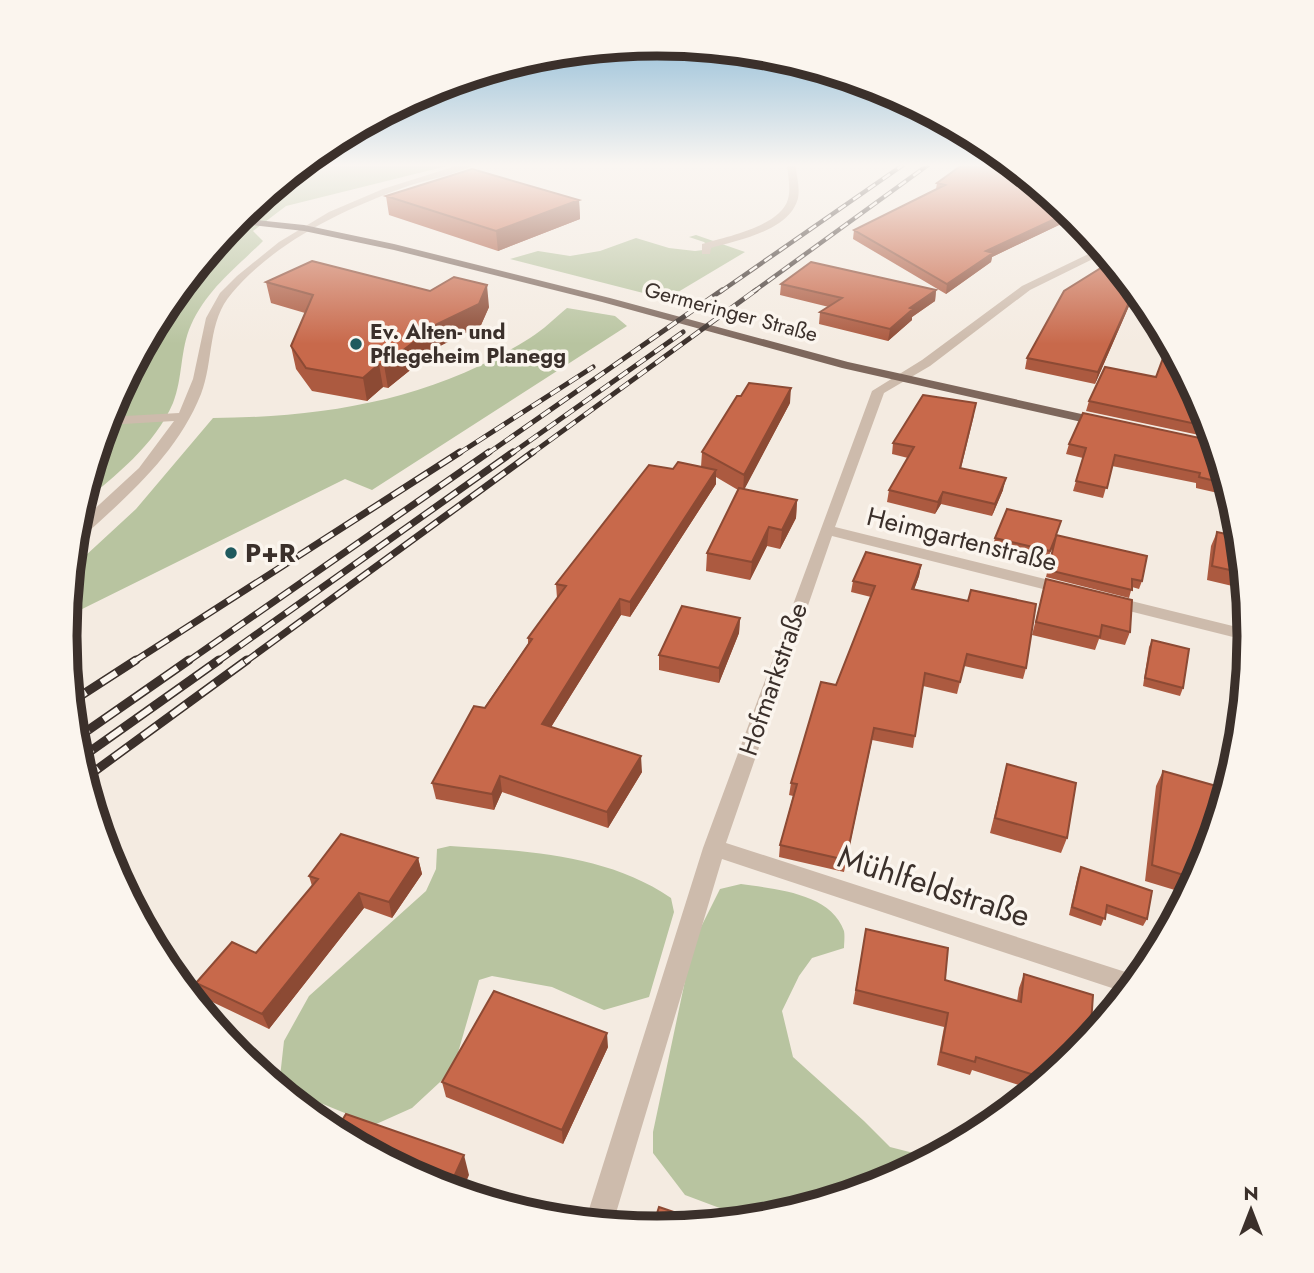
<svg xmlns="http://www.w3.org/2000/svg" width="1314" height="1273" font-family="Jost,sans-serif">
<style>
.green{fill:#b8c4a0}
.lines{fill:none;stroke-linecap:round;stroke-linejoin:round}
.minor{fill:#cdbbac;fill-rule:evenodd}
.major{fill:#7d675c;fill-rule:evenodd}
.rail-far3-casing{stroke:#3b302b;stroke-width:4.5}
.rail-far2-casing{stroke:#3b302b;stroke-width:5}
.rail-far1-casing{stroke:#3b302b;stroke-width:7}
.rail-casing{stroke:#3b302b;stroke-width:9}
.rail-far3{stroke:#fbf5ee;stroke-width:2.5;stroke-dasharray:9;stroke-linecap:butt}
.rail-far2{stroke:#fbf5ee;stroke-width:3.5;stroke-dasharray:11;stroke-linecap:butt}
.rail-far1{stroke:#fbf5ee;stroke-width:4.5;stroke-dasharray:14;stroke-linecap:butt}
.rail{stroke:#fbf5ee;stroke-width:6;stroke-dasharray:18;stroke-linecap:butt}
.wall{fill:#ac5a40}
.shaded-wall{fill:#8c4a34}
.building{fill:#c8694b;stroke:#8c4a34;stroke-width:2}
.poi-dot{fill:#1f5a5e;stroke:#fbf5ee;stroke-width:2.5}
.labels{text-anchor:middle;stroke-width:7;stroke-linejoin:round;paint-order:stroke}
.far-street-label{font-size:21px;fill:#3b302b;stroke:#fbf5ee}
.far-poi-label{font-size:21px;font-weight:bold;fill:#3b302b;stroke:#fbf5ee;text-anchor:start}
.street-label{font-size:26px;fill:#3b302b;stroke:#fbf5ee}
.poi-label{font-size:26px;font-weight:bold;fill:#3b302b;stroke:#fbf5ee;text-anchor:start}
.near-street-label{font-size:32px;fill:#3b302b;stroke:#fbf5ee}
.rim{fill:none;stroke:#3b302b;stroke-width:9}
</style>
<rect width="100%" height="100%" fill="#f4ebe1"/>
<path class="green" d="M301,165h150l-165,41 -33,25 10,10c-26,26 -56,48 -72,84 -11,24 -8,53 -18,78 -18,42 -58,73 -93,102l30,-96 54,-102 74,-90z
M696,235l49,17 -72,43 -18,1 -145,-37 28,-8 32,5 30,-5 36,-13 33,10 26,3 16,-2 -7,-7 -15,-5z
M567,308l48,8 12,10 -255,164 -27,-11 -279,138 5,-48 65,-60 77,-91c114,-1 219,-18 317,-80 13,-8 25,-20 37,-30z
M450,846c76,5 156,8 221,52l3,14 -25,85 -45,13 -52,-23 -60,-11 -13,4 -26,90 -41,38 -38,17 -95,-39 5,-45 25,-45 117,-105 10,-22 1,-20z
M741,884c34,5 90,9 103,47 1,5 0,13 0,17l-32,10 -13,18 -17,35 11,46 71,64 26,26 43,11 -50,26 -122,35 -28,-6 -48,-18 -32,-42v-21l40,-189 27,-54z"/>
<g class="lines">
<path class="minor" d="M459,165h15c-19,10 -45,14 -66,21 -63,23 -131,54 -176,107 -25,28 -18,68 -31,101 -24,60 -74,103 -121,145l-6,2 1,-14 64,-59 35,-47 -68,4 1,-8 72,-4 14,-34 13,-61 14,-25 17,-17 42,-34 50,-30 54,-23z
M787,165h8c2,11 5,23 3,33 -8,33 -60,42 -87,50l-1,6h-8v-10c24,-7 79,-18 86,-45 3,-10 0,-23 -1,-34z
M1101,248l4,5 -75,37 -100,76 -46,27 -49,134 238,59 2,4 -8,5 -235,-59 -106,307 415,134 -14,16 -405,-134 -109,364 -28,-1 118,-374 169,-457 50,-31 100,-74z
M1111,596l138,34v11l-144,-36 -2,-4 2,-4z"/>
<path class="major" d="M237,218l67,7 90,19 216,54 238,64 256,57 7,4 -7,4 -262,-59 -240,-66 -208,-52 -90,-19 -71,-8z"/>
<g class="rail-far3-casing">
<path id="rail-far3" d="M720,292l183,-127
M753,292l175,-127"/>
</g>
<g class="rail-far2-casing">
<path id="rail-far2" d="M458,454l135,-87
M487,454l235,-164
M511,454l172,-122
M531,454l225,-164"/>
</g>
<g class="rail-far1-casing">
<path id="rail-far1" d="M133,662l327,-210
M187,662l302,-210
M217,662l296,-210
M245,662l288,-210"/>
</g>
<g class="rail-casing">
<path id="rail" d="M71,702l65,-42
M74,740l115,-80
M78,760l141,-100
M84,779l163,-119"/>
</g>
<use href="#rail-far3" class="rail-far3"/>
<use href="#rail-far2" class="rail-far2"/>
<use href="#rail-far1" class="rail-far1"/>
<use href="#rail" class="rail"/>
</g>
<path class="wall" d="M937,183l139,35 3,3 -14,6 -6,-2 -67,32 -1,5 -45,32 -93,-55 1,-9 82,-41z
M386,196l193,4 1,19 -82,32 -109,-36z
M266,282l223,25 -8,18 -41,21 -52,42 -5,-1 -16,14 -55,-10 -16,-22 -5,-23 14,-33 -34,-10z
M781,284l155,6 -1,11 -23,16v3l-24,21 -69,-17 1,-12 9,-5 -49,-12z
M1136,290l-41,94 -70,-15 2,-11z
M1156,377l49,33 8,28 -127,-27 3,-10z
M790,403l-46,86 53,11 -1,18 -16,31 -13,-3 -17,34 -44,-9 1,-18 31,-63 -22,-13v7l-86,133 -9,-2 -70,112 91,45 -34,56 -106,-36 -8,18 -58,-11 -4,-16 96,-139v-6l29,-40 -1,-14 117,-115 28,-2 1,-15z
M974,415l-13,53 42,22 -11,26 -51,-12 -6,10 -48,-12 2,-12 19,-32 -16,-4 1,-11z
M1214,441l17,55 -35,-8v-5l-84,-17 -9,32 -30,-7 10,-33 -17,-4 3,-10z
M1217,532l23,5 5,52 -38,-9 4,-34z
M1056,535l86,46 -3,8 -7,-2 -3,11 -83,-21 8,-34 -6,15 -55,-13 2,-7z
M921,565l-2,11 -5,13 112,79 -3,11 -59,-13 -7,28 -34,-8 -10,62 -41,-8 -28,132 -65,-15 1,-12 13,-49 -4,-1 2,-12 45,-98 35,-88 -20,-5 2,-11z
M1046,579l84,53 -5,13 -26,-6 -4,11 -63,-15z
M740,618l-1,15 -20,50 -60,-13v-15z
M1152,640l31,48 -3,8 -37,-10 6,-39z
M1007,764l60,74 -6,15 -71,-20z
M1163,771l41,93 -16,30 -43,-13 11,-95z
M418,858l4,16 -30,44 -28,-10 -95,121 -65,-31 -8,-15 60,-30 56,-67 -3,-10z
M1081,867l66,52 -4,7 -37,-13 -5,13 -32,-11 9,-40z
M866,929l79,51 72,21 2,-13 5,-14 52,82 -42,34 -62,-20 -2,5 -33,-10 7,-38 -91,-23z
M608,1047l-45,97 -117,-47 -4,-15z"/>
<path class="shaded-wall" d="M579,200l1,19 -82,32 -2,-20z
M1061,216l-2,9 -67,32 -1,5 -45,32 1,-10 39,-33z
M1074,216l5,5 -14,6 3,-9z
M487,285l2,22 -8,18 -41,21 -52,42 -4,-23z
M1135,289l1,1 -41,94 3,-12z
M936,290l-1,11 -23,16v3l-24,21 2,-12 20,-21z
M379,364l4,23 -16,14 -4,-23z
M791,388l-1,15 -47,89 1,-17z
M716,470v14l-86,133v-15z
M1006,478l-3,12 -11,26 3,-12z
M943,492l-2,12 -6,10 3,-12z
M797,500l-1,18 -16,31 2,-19z
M769,527l-2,19 -17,34 2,-18z
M921,565l-2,11 -9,25 2,-12z
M620,599l1,16 -78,125 -1,-16z
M740,618l-1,15 -20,50v-15z
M641,756l1,16 -34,56 -1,-16z
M500,776l2,16 -8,18 -2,-16z
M418,858l4,16 -30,44 -3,-16z
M359,893l5,15 -95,121 -7,-15z
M607,1033l1,14 -45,97 -1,-14z
M464,1155l5,20 -8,19 -13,-4z"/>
<path class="building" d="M962,165h51l61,51 -6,2 -7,-2 -75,35 7,2 -46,31 -93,-54 91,-45 -8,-2z
M472,169l107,31 -83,31 -110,-35z
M312,261l118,30 24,-14 33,8 -8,19 -42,20 -53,41 -5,-1 -16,14 -57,-10 -15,-22 22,-51 -47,-13z
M1112,261l23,28 -37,83 -71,-14 37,-67z
M811,262l125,28 -26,18 3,1 -23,20 -70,-17 22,-14 -61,-14z
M1169,342l36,68 5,17 -121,-26 16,-34 51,10z
M749,383l42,5 -47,87 -42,-23 35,-56h4z
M923,395l53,8 -16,65 46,10 -11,26 -52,-12 -5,10 -49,-12 25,-43 -21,-4z
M1083,413l131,28 13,43 -28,-7 1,-4 -85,-18 -8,33 -31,-7 10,-33 -17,-4z
M678,462l38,8 -86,132 -10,-3 -78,125 99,32 -34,56 -107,-36 -8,18 -60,-11 42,-77 11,2 47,-69 -4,-1 38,-52 -10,-2 93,-119 24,4z
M739,488l58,12 -15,30 -13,-3 -17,35 -45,-9z
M1007,509l54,12 -5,14 91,21 -5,25 -10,-2v11l-84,-20 8,-34 -6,15 -55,-13z
M1217,532l23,5 3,36 -31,-7z
M866,552l55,13 -9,24 56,12 3,-11 65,14 -10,64 -59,-14 -7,28 -35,-9 -10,63 -41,-8 -28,132 -66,-15 17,-61 -6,-1 30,-101 15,3 39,-99 -22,-5z
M1046,579l86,21 -2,32 -28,-7 -2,12 -64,-15z
M682,606l58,12 -21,50 -60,-13z
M1152,640l37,9 -6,39 -38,-10z
M1007,764l69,19 -9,55 -72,-20z
M1163,771l64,18 -23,75 -8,15 -44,-14z
M341,834l77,24 -29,44 -30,-9 -97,121 -66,-31 36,-41 24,11 62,-74 -9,-3z
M1081,867l71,24 -5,28 -40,-14 -2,14 -33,-12z
M866,929l82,19 -3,32 76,22 3,-28 69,21 -3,43 -14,18 -29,23 -71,-22 -1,5 -34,-10 7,-39 -92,-23z
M494,991l113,42 -45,97 -120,-48z
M308,1113l32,11 6,-10 118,41 -16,35 -18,-6 -103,-55z
M659,1207l50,17 -52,5h-5z"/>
<linearGradient id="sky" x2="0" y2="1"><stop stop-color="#7eb2d2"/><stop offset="0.48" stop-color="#faf6f2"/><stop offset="1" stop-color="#faf6f2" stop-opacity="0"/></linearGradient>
<rect width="1314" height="344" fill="url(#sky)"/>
<g class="poi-dot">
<circle cx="356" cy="344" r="7"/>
<circle cx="231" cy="553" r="7"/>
</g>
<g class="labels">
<g class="far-street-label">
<text transform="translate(731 312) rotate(15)" y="7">Germeringer Straße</text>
</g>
<g class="far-poi-label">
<text x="370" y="339">Ev. Alten- und<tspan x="370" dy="24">Pflegeheim Planegg</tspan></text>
</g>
<g class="street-label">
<text transform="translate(962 539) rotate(14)" y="9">Heimgartenstraße</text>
<text transform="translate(773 679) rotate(-71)" y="9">Hofmarkstraße</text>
</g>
<g class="poi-label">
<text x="245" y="562">P+R</text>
</g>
<g class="near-street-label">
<text transform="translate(934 886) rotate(18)" y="11">Mühlfeldstraße</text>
</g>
</g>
<path d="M0 0H1314V1273H0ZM77 636a580 580 0 1 1 1160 0a580 580 0 1 1-1160 0Z" fill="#fbf5ee" fill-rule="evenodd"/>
<path class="rim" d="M77 636a580 580 0 1 1 1160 0a580 580 0 1 1-1160 0Z"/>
<g transform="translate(1251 1210)" stroke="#fbf5ee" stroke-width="5" paint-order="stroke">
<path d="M0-5L12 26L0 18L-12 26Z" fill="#3b302b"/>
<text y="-10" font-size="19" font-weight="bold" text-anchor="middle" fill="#3b302b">N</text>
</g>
</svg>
